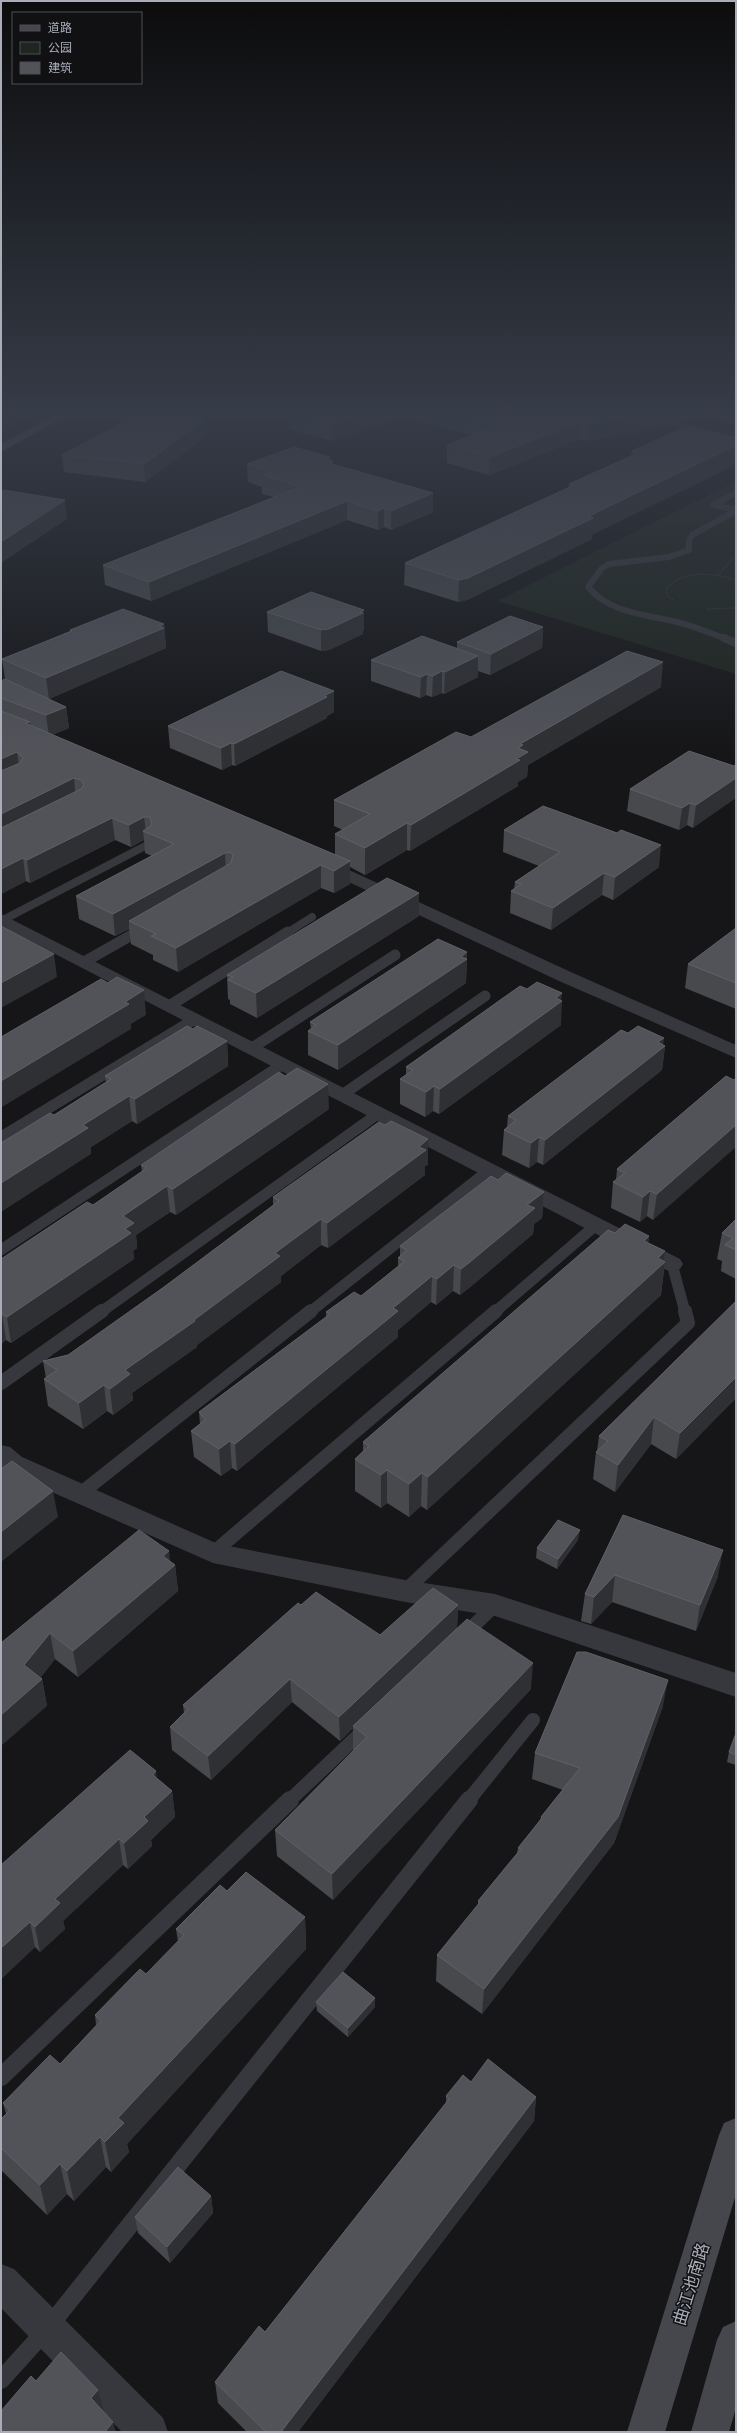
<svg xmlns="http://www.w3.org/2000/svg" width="737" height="2433" font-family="'Nunito Sans','Noto Sans SC',sans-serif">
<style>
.green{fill:#1e261f}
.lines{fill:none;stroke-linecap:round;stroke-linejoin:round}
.path{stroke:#3d3f44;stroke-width:1.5;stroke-dasharray:1 1.5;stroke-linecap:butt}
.service-far4{stroke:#37383d;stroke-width:6}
.service-far3{stroke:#37383d;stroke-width:8}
.service-far2{stroke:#37383d;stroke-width:11}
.service-far1{stroke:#37383d;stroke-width:14}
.service{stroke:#37383d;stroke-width:18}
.minor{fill:#37383d;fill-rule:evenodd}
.secondary{fill:#45474d;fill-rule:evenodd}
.trunk{fill:#5b5e65;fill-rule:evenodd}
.wall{fill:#47494d}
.shaded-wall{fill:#2f3033}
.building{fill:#525359;stroke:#5f6168}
.labels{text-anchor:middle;stroke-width:3;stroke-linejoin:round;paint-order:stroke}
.near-street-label{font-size:17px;fill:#a8adb8;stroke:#111113}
</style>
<rect width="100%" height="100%" fill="#161618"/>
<path class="green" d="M1,411h36l-36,20z
M736,481v193l-239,-73z"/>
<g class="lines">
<path class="path" d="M718,575l18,-20
M673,600l-6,-5 -1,-6c17,-20 47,-16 70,-9
M707,609l29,-1"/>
<path class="service-far4" d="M697,411l39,10
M736,493l-23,12 23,5
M726,639c-16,-6 -32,-13 -49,-17 -32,-8 -66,-8 -89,-35l14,-19 7,-4 60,-7 20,-7v-9l3,-6 44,-24"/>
<path class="service-far3" d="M724,638l12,5
M1,921l148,-77
M136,933l8,-5
M287,933l25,-16"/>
<path class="service-far2" d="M84,962l53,-30
M169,1006l119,-74
M252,1048l143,-93
M342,1095l143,-99
M1,1137l194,-118
M1,1250l282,-186
M672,1264l13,48
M101,1312l278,-199
M310,1312l179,-142
M495,1312l101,-87"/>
<path class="service-far1" d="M1,1383l101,-72
M80,1494l231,-183
M213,1553l283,-242
M405,1591l283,-268 -3,-12
M463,1636l32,-31
M289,1801l75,-71
M468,1801l65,-81"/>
<path class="service" d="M1,2077l289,-277
M1,2380l46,-51 422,-529"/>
<path class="minor" d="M616,411h19l101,25v6z
M323,858l250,115 163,72v13l-177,-77 -242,-114 -3,-4 3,-4z
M1,914l679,345 3,5 -3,5 -8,3 -8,-3 -663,-343z
M1,1445l9,2 12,10 196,87 187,36 90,14 241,79v24l-241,-81 -90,-14 -192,-39 -209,-92 -3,-3z
M1,2264l13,5 149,149 5,14h-46l-121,-124z"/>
<path class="secondary" d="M736,2118v76l-71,238h-38l92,-297 5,-12z
M736,2321v87l-7,24h-38l26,-92 6,-13z"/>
<path class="trunk" d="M62,411h13l-74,41v-8z"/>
</g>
<path class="wall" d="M290,411h416l-1,7 -20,4 -18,-5v9l-79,15 -8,-2 -91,36 -42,-12v-18l24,-10 -70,-19 -69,25 -43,-12 -1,-17z
M717,411h19v1l-9,2z
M207,436l-62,46 -81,-10 -2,-17z
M734,440l2,1v21l-3,1v3l-138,67 -3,2v4l-125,61 -9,2 -54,-17 1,-22 164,-75v-4l62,-28 1,-5z
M330,460l3,1v3l100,29v19l-42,18 -7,-3 -6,3 -31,-10 -196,81 -46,-16 -2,-20 171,-68 -12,-3v-7l-14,-5 -1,-18z
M364,610v20l-1,1v3l-34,16 -8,1 -53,-19 -1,-20z
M164,624l2,24 -117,51 17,8 3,21 -17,7 283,120v-21l8,-4 -9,-4v-26l137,-63 190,-50 -133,78 -1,12 -9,5v4l-108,65 -3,-1 -42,25 -15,-8v17l-16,9 -13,-5 -143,84 -25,-12v-5l-22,-11 -2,-15 -14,7 -36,-17 -3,-23 76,-40 -7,-3 -1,-13 -13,7 -16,-7 -85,43 -4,-2 -25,13v-213l4,-2 -3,-20 68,-28v-1z
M543,627l-1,21 -52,27 -12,-4v6l-34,17 -2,-1 -10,4 -6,-2 -6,3 -49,-17v-21l86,-12v-6z
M334,712l-7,4v2l-92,48 -3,-1 -10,5 -52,-22 -2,-22z
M734,766l-41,62 -6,-3 -8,5 -52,-19 3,-22z
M504,830l155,37 -46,33 -11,-5 -51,35 -41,-17 1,-22 3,-2 1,-7 24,-16 -36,-14z
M419,893v23l-162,102 -27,-14v-4l-2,-1 -1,-24z
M736,928v81l-51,-21 3,-24z
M467,952l-1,31 -128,87 -30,-15v-24l3,-2 -1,-7z
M527,989l34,11v25l-122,89 -6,-3 -8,6 -25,-13v-25l6,-4v-8z
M193,1029l34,12 1,25 -91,58 -5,-3 -41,26v7l-37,-39 52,-32 -1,-7z
M628,1033l37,13 -3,24 -119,95 -6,-3 -8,6 -27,-13 2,-25 3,-3 1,-11z
M726,1076l-73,144 -6,-4 -7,6 -29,-14 2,-26 3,-2 1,-11z
M329,1109l-153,106 -6,-3 -34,23 1,13 -4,3 1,8 -123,84 -5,-3 -5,4v-85l92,-54 49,-33 -1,-7z
M428,1165l-3,1v9l-97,73 -7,-3 -40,31v6l-84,63v2l-65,46 1,7 -20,15 -6,-4 -24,18 -35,-23 -4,-27 2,-1 -3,-17 25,-6 96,-68 109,-81v-9z
M498,1180l46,12 -2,26 -8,6 -1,10 -64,54 -9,7 -7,-4 -17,14 -5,-3 -33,28v7l-161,134 -5,-3 -11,8 -27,-19 -3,-26 9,-7 -1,-12 127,-95v-5l35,-16 37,-30v-8l2,-2v-10z
M736,1219v60l-15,-8 1,-10 -5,-2 5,-26z
M615,1233l34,3 -1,7 15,18 2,1 -4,33 -234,215 -6,-4 -12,11 -22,-14 -6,5 -26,-17v-32l8,-8v-9z
M736,1302v96l-60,61 -25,-15 -36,48 -22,-13 3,-27 1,-1 2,-15z
M623,1515l95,61 -22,55 -84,-29 -21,22 -10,-3 4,-27z
M578,1540l-21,29 -21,-11 1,-10z
M170,1561l5,4 3,26 -100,86 -23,-18 -15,19 2,1 5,27 -46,-63z
M301,1605l79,30 78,-30 -1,23 74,61 -89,96 -109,115 -56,-44 -2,-26 78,-79v-23l-13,13 -48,-39 -81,78 -39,-30 -2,-23 14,-14 -1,-8z
M663,1706l-49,137 -132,171 -46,-33 1,-26 41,-50v-4l39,-48 1,-5 22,-28 1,-3 22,-27 -31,-11 3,-26z
M736,1733v32l-9,-3 2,-10z
M157,1778l15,13 3,26 -24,23 1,6 -24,23 -5,-4 -60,56 2,8 -25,23 -5,-5 -34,32v-114z
M227,1891l78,26 1,32 -179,195 2,8 -18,20 -5,-5 -32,34 -7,-7 -20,21 -46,-45v-51l5,-5 -3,-11 57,-39 36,-39 -1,-10 51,-41 32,-32 -2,-13z
M375,1998v9l-27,30 -31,-26 -1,-9z
M471,2082l65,15 -2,24 -236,311h-51l-29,-29 -3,-21 50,-50 181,-229v-7z
M211,2196l2,17 -43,50 -32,-30 -3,-16z"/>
<path class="shaded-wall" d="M367,411h34v5l-69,25v-17z
M654,411h14l-1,15 -79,15 1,-17z
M687,411h19l-1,7 -20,4z
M727,411h9v1l-9,2z
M206,419l1,17 -62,46 -1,-18z
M581,422l-1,17 -91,36 1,-18z
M735,438l-1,6 2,-1v19l-3,1v3l-138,67 -3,2v4l-125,61 -9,2 1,-22 130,-63z
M330,457v5l3,-1 1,18 -8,-20z
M433,493v19l-42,18v-19z
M65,500l2,19 -66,44v-21z
M347,501v19l-196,81 -2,-19z
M384,508v19l-6,3v-19z
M364,610v20l-1,1v3l-34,16 -8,1v-21z
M164,624l2,24 -117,51 -3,-21z
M543,627l-1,21 -52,27 1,-21z
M478,656v21l-34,17 1,-22z
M663,662l-2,25 -133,78 -1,12 -9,5v4l-108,65 1,-26 107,-77 2,-4z
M442,671v22l-10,4 1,-21z
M427,674l-1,21 -6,3 1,-21z
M334,691v21l-7,4v2l-92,48 -1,-22z
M66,707l3,21 -20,8 -3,-21z
M30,722l2,21 -7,-20z
M231,743l1,22 -10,5 -1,-22z
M17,752l3,21 -19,9v-23z
M74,778l2,22 -75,37v-23z
M736,778v20l-43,30 3,-23z
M690,803l-3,22 -8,5 3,-22z
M144,817l2,15 -3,-1 1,9 -13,7 -2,-22z
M112,818l3,22 -85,43 -3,-23z
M407,823v27l-42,25v-27z
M661,845l-2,22 -46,33 2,-23z
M225,853l1,22 -97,46v8l-14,7 -2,-22z
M23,858l3,23 -25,13v-25z
M350,861v23l-16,9v-22z
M321,865v23l-143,84 -2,-24z
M604,873l-2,22 -51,35 2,-22z
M419,893v23l-162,102 -1,-25z
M467,952l-1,31 -128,87v-25z
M54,954l3,23 -56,31v-25z
M144,990l2,25 -15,9v5l-129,78 -1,-7v-19z
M562,993l-1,9 1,-1 -1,24 -122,89 1,-25z
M664,1038l-1,9 2,-1 -3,24 -119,95 2,-25z
M227,1041l1,25 -91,58 -2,-25z
M328,1084l1,25 -153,106 -3,-26z
M434,1086l-1,25 -8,6 1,-25z
M129,1096l3,25 -41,26v7l-90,58v-29l82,-58z
M736,1125v22l-83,73 4,-26z
M539,1137l-2,25 -8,6 2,-25z
M428,1139v26l-3,1v9l-97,73 -1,-25 92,-76z
M167,1186l3,26 -34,23 1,13 -4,3 1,8 -123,84 -4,-26 116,-101z
M650,1191l-3,25 -7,6 3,-25z
M544,1192l-2,26 -8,6 -1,10 -64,54 -9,7 1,-26 66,-64z
M321,1219v26l-40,31v6l-84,63v2l-65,46 1,7 -20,15 -3,-26 15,-19 69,-50 81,-67z
M649,1236l-4,32 -1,-27z
M665,1251l-2,13 2,-2 -4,33 -234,215 1,-33z
M454,1265l-1,26 -17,14 1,-26z
M432,1276l-1,26 -33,28v7l-161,134 -2,-27 158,-136z
M1,1314h1l4,26 -5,4z
M736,1377v21l-60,61 4,-26z
M104,1385l3,26 -24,18 -4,-26z
M654,1417l-3,27 -36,48 3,-27z
M230,1441l2,27 -11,8 -2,-27z
M387,1470v33l-6,5v-33z
M422,1473l-1,33 -12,11v-33z
M53,1491l5,26 -57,45v-30z
M580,1530l-2,10 -21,29 1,-10z
M723,1550l-5,26 -22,55 4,-26z
M169,1551l2,17 4,-3 3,26 -100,86 -5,-26 90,-95z
M615,1575l-3,27 -21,22 3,-27z
M458,1605l-1,24 -104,97v2l-13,13 -1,-24z
M50,1633l5,26 -24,30 11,-10 5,27 -46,40v-31l23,-50z
M533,1663l-2,26 -89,96 -109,115 -1,-26z
M290,1679l2,23 -81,78 -3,-24z
M668,1680l-5,26 -49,137 -132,171 2,-25z
M156,1771l3,27 -6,-23z
M172,1791l3,26 -24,23 1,6 -24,23 -4,-26 20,-26z
M119,1839l4,26 -60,56 2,8 -25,23 -5,-25 20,-28z
M305,1917l1,32 -179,195 2,8 -18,20 -6,-30 13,-24z
M30,1922l5,25 -34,32v-31z
M375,1998v9l-27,30v-9z
M536,2097l-2,24 -236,311h-17z
M100,2137l6,30 -32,34 -7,-30z
M60,2164l7,30 -20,21 -7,-30z
M211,2196l2,17 -43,50 -3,-16z
M98,2390l7,27 -14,-19z
M113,2422l3,10h-11z"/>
<path class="building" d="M144,411h9l53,8 -62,45 -82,-9z
M290,411h77l-35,13 -44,-12z
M446,411h208l-65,13 -8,-2 -91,35 -43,-12 51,-20z
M687,426l48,12 -3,2 4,1v2l-5,2 4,1 -138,66 -8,5 4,1 -125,60 -9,2 -54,-17 169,-78 -5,-1 69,-31 -6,-2z
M294,447l36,10 -4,2 7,2 -4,2 104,30 -42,18 -7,-3 -6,3 -31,-10 -198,81 -46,-17 197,-78 -38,-12 10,-3 -25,-8z
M4,490l61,10 -64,42v-51z
M311,592l53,18 -4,2 3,1 -34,16 -8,1 -54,-18z
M123,609l41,15 -5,2 5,2 -118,50 -44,-19 70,-28 -2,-1z
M510,616l33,11 -52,27 -34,-12z
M422,636l56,20 -33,16 -3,-1 -9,5 -6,-2 -6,3 -50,-17z
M627,651l36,11 -143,82 3,1 -5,3 10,4 -12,7 4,1 -109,65 -4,-2 -42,25 -30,-14 35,-20 -36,-14 122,-68 15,5z
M281,671l53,20 -10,5 3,1 -93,47 -3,-1 -10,5 -53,-22z
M5,679l61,28 -20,8 -45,-17v-17z
M1,711l29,11 -5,1 325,138 -16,10 -13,-6 -145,83 -25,-12 5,-2 -27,-13 102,-58 2,-8 -3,-3 -5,1 -112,61 -37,-18 98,-52 -31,-13 9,-6 -2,-8h-6l-15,8 -17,-7 -85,42 -4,-2 -22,11v-41l80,-39 3,-4 -3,-5 -7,-2 -73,36v-43l19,-8 3,-5 -6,-6 -16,7z
M689,751l45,15 2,-2v14l-40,27 -6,-2 -8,5 -52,-19z
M543,806l74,27 4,-3 40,15 -46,32 -11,-4 -51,35 -42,-17 10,-7 -6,-2 45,-30 -56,-22z
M387,878l32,15 -163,100 -28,-13 5,-3 -6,-2z
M1,926l53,28 -53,29z
M736,928v55l-48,-19z
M438,939l29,13 -6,5 6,2 -129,86 -30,-14 8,-6 -6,-3z
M117,977l27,13 -19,12 4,2 -128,77v-44l100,-58 7,4z
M537,982l25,11 -6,5 6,3 -122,88 -6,-3 -8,6 -26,-13 13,-9 -7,-3 114,-81 7,3z
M187,1026l6,3 4,-3 30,15 -92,58 -6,-3 -46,29 5,3 -87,55v-40l49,-30 4,2 57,-36 -6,-3z
M638,1026l26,12 -6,4 7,4 -120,94 -6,-3 -8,6 -27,-13 12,-10 -8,-4 113,-86 7,3z
M297,1068l31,16 -155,105 -6,-3 -44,30 11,7 -9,6 6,4 -124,84 -5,-3h-1v-55l86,-57 6,3 54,-37 -6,-3 138,-93 6,4z
M726,1076l8,4 2,-2v47l-79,69 -7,-3 -7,6 -30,-15 12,-9 -8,-4z
M391,1121l37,18 -9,8 7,3 -99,73 -6,-4 -46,34 5,3 -86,64 1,1 -70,49 5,4 -20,15 -6,-4 -25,18 -35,-24 13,-9 -14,-9 25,-6 96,-68 115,-86 -6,-4 106,-75 6,3z
M506,1173l38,19 -17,13 8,3 -65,54 -9,7 -7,-4 -17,14 -5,-3 -39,32 5,3 -163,133 -5,-3 -11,8 -28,-18 14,-11 -6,-8 131,-98 -4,-2 28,-20 7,4 44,-35 -7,-3 9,-8 -7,-4 91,-70 7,4z
M736,1219v31l-11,-5 8,-7 -11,-5z
M625,1224l24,12 -5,5 21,10 -7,7 7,4 -237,215 -6,-4 -13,11 -22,-14 -6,5 -26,-16 14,-13 -6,-4 245,-212 7,3z
M735,1302h1v75l-56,56 -26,-16 -36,48 -22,-13 12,-11 -9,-5z
M12,1461l41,30 -52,41v-63z
M623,1515l100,35 -23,55 -85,-30 -21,22 -9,-3z
M558,1520l22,10 -22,29 -21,-11z
M139,1530l30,21 -6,5 12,9 -102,86 -23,-18 -26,32 18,14 -41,36v-72z
M433,1588l25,17 -119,112 -49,-38 -82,77 -38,-29 18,-18 -5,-4 115,-102 3,2 15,-13 64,43z
M467,1619l66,44 -90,95 -111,116 -57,-44 92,-93 -14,-11z
M577,1652h9l82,28 -50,137 -134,172 -47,-34 43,-53 -2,-1 43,-52 -3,-1 24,-30 -1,-1 39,-49 -45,-15z
M736,1733v22l-7,-3z
M130,1750l26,21 -3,4 19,16 -28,26 4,4 -24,22 -5,-4 -64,60 5,4 -25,24 -5,-5 -29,26v-83z
M246,1872l59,45 -187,201 6,5 -19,19 -5,-5 -33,34 -7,-7 -20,21 -39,-37v-29l9,-9 -7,-7 47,-48 10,9 41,-43 -6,-6 45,-46 6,5 38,-39 -8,-6 44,-44 7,6z
M343,1972l32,26 -27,30 -32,-26z
M488,2059l48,38 -255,335h-15l-51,-50 44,-56 6,6 184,-233 -3,-3 17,-21 8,7z
M178,2167l33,29 -44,51 -32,-30z
M61,2352l37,38 -7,8 22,24 -8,10h-104v-21l30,-35 5,5z"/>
<linearGradient id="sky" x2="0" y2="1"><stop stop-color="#0c0c0d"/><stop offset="0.55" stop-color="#363c48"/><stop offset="1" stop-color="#363c48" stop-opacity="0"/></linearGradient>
<rect width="737" height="752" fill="url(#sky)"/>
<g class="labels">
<g class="near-street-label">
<text transform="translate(691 2284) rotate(-73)" y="6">曲江池南路</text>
</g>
</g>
<rect width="737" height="2433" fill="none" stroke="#a8adb8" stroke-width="4"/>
<rect x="12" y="12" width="130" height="72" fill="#111113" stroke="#4d4f55"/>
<rect x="20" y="25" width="20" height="6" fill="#45474d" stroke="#4d4f55"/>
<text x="48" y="32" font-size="12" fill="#a8adb8">道路</text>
<rect x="20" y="42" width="20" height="12" fill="#1e261f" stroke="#4d4f55"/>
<text x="48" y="52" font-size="12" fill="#a8adb8">公园</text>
<rect x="20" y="62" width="20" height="12" fill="#525359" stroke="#4d4f55"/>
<text x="48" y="72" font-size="12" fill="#a8adb8">建筑</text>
</svg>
